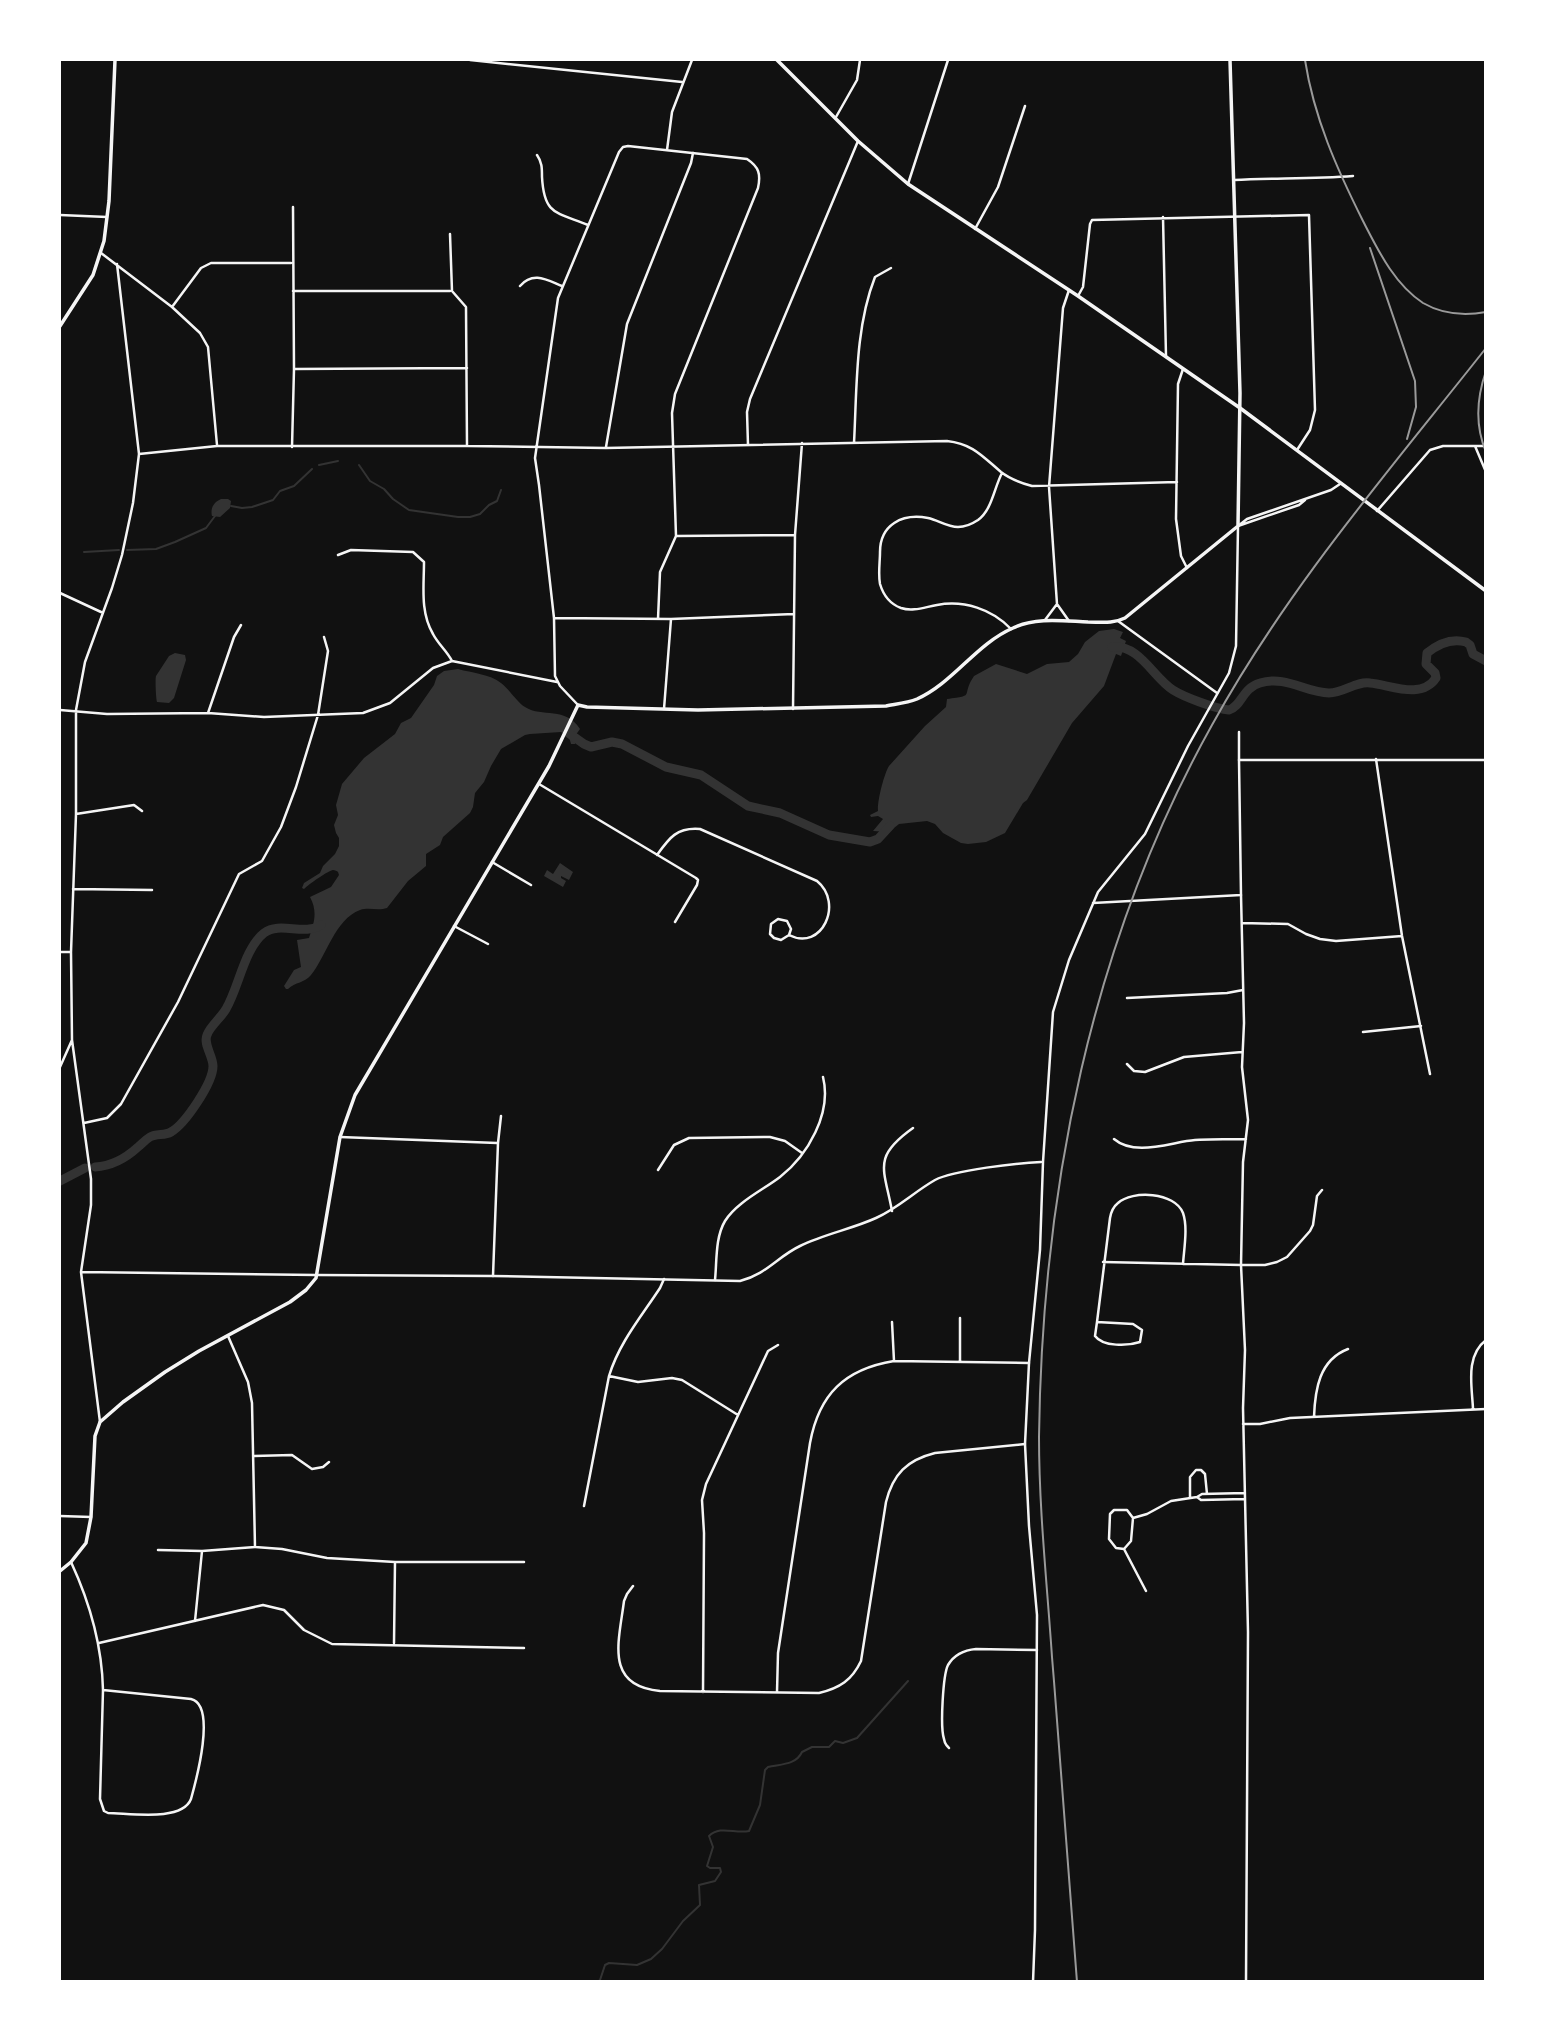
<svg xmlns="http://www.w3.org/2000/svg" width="1545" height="2041" font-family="Karla,sans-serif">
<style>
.water{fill:#333}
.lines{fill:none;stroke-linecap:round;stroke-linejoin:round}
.stream{stroke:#333;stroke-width:2}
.river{stroke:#333;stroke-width:9}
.minor{stroke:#f5f5f5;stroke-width:2.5}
.tertiary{stroke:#f5f5f5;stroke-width:2.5}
.secondary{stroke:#f5f5f5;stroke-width:3.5}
.primary{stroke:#f5f5f5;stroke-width:3.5}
.rail{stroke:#9a9a9a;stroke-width:2}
</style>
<rect width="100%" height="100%" fill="#111"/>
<path class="water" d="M221,499h7l3,2 -1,7 -10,9 -8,-1c-2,-8 2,-14 9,-17z
M1114,629l9,3 -3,6 6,3 -5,15 -5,-2 -12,32 -32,37 -45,77 -4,3 -18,30 -19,9 -18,2 -7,-1 -18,-10 -8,-9 -8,-3 -28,3 -10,8 -16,-1 10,-12 -5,-3 -7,1 -1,-2 8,-4c-1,-9 6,-37 11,-45l36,-40 21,-19 1,-8c30,-4 13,-2 27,-23l22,-12 31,10 20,-10 22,-2 9,-8 7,-12 14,-11z
M175,653l10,2 1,5 -12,38 -5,5 -12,-1c-1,-3 -2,-22 -1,-26l13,-20z
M458,669c14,4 32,5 43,14 9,7 15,18 24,24 17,11 41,-1 55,22l-5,7v8h-4l-2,-7 -8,-5 -31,2 -5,1 -24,14 -10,17 -7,16 -9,11 -2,14 -3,6 -27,24 -3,8 -14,9v12l-18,15 -21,27c-9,3 -18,-1 -27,2 -25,9 -34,47 -49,65 -6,8 -16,7 -23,14h-2l-2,-3 10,-16 7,-3 -4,-27 12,-2c5,-15 9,-26 1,-41l21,-10 8,-12 -1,-3c-1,-1 -3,-2 -5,-2 -4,0 -25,15 -29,19l-2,-1 2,-5 16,-10 3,-7 12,-12 4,-8v-8l-3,-5 -2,-8 4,-10 -2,-10 6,-21 22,-26 31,-24 6,-11 10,-5 23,-33 3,-9 7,-5z
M560,863l13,9 -4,8 -8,-4v2l5,3 -3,6 -19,-11 3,-6 6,4z"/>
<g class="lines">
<path class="stream" d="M319,465l19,-4
M359,465l11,16 14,8 9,10 16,11 49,7h12l10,-3 9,-9 8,-4 4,-11
M231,506l11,2 10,-1 21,-7 7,-9 14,-5 18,-17
M127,550l29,-1 19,-7 31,-14 9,-12
M84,552l35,-2
M597,1982l3,-2 5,-15 4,-2 28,2 14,-6 11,-10 21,-28 17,-16 -1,-20 16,-4 6,-9 -1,-4h-10l-3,-2 6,-19 -4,-11c11,-11 26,-2 40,-5l11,-26 5,-35 3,-3c13,-3 28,-2 34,-15l10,-5h17l6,-6 8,2 14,-5 51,-57"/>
<path class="river" d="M1112,647c27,-3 41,30 61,43 11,7 43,19 56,20 13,-4 13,-22 31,-27 26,-8 46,10 69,10 15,0 27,-12 41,-10 21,2 51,17 66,-5l-1,-5 -9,-9 1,-11c11,-9 25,-15 39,-11l4,3 3,9 13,7
M567,732l17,12 7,3 21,-5 10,2 44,23 35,8 47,31 32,7 49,22 41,7 8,-3 12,-13
M95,1167c17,-1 30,-8 43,-20 4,-3 7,-7 12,-10 7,-4 14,-1 21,-5 14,-8 42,-49 42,-66 0,-10 -10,-22 -6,-31 3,-9 14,-17 19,-26 13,-22 18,-60 38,-76 16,-12 40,3 57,-8
M60,1181l25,-13"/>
<path class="minor" d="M470,60l212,22
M836,117l21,-37 3,-20
M667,150l5,-38 20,-52
M537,155c5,7 5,13 5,22 2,38 14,35 46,48
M1234,180c40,-2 79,-1 119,-4
M908,184l40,-124
M60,215l47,2
M1163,217l3,139
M975,229l23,-42 27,-81
M450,234l2,57 14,16 1,139
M101,253l71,54 28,26 8,14 9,98
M520,286c13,-15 27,-6 42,0
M293,291h157
M1078,296l5,-9 7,-63 2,-4 217,-5 6,195 -5,20 -13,20
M172,307l29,-39 10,-5h80
M294,369l173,-1
M1183,369l-5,15 -2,135 5,37 6,12
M854,443c3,-55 1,-115 21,-166l16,-9
M748,445l-1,-33 3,-13 108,-258
M1475,446l11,26
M292,447l2,-78 -1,-162
M606,447l21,-123 64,-161 2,-10
M139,454l78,-8h250l139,2 341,-7c26,3 35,15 54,31 9,7 20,11 31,14l145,-4
M1002,473c-8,15 -10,37 -24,47 -6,4 -12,7 -20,7 -11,0 -20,-7 -30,-9 -26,-5 -48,7 -48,34 0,10 -2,22 0,32 3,10 10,20 21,24 12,4 24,-1 36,-3 27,-5 55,4 74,24
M1377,511l53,-61 13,-4h43
M1238,526l9,-7 84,-29 9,-6
M1238,526l61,-21 6,-5
M676,536l119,-1
M338,555l13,-5 62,2 11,10c0,24 -4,50 9,72 5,10 14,17 19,27
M60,593l41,19
M1057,604l12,17
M554,618l117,1 123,-5
M1045,620l12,-16 -8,-117 14,-179 6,-18
M1118,621l99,72
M578,705l-18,-19 -5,-10 -1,-58 -15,-133 -4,-27 23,-160 61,-146 4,-5 5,-1 119,13c12,8 14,15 11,29l-83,206 -3,19 4,123 -16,36 -2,47
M664,709l7,-90
M793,709l2,-174 7,-92
M60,710l47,4 101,-1 56,4 99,-4 27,-10 43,-35 19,-7 105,21
M208,713l26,-76 7,-12
M1239,732v28
M1376,759l26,177 28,138
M539,784l157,94 2,2 -1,5 -22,37
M76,814l58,-9 8,6
M657,855c12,-17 20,-28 43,-26l117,52c27,22 5,71 -28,54l-8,5 -7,-2 -4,-4 1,-10 7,-5 9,2 4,8 -2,6
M492,862l39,23
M73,889l79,1
M1241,895l3,128 -2,44 6,53 -5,42 -2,103 4,85 -2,58 5,224 -2,350
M1242,923l46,1 18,10 14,5 16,2 66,-5
M454,926l34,18
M60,952h11
M1127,998l100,-5 16,-3
M1363,1032l58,-6
M72,1040l19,139v26l-10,67 19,150
M1127,1064l7,7 11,1 39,-15 58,-5
M60,1067l12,-27 -1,-88 5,-138v-104l9,-48 27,-74 10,-33 11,-52 6,-49 -22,-190
M84,1123l23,-5 14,-14 57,-102 61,-128 23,-13 19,-34 15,-40 22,-72 10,-64 -4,-14
M340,1137l157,6
M1114,1139c21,18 57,3 81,1 17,-1 34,-1 51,-1
M658,1170l16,-25 15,-7 81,-1 15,4 17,12
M892,1211c-8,-43 -20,-54 21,-83
M1103,1262l138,3h24l12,-3 10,-5 23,-26 3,-6 4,-29 5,-6
M81,1272l235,3
M493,1276l5,-133 3,-27
M715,1280c2,-19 0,-42 10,-59 12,-19 38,-31 55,-44 28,-22 52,-64 43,-100
M892,1322l2,39
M1097,1322l13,-104c1,-6 3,-11 8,-15 14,-13 57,-11 65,10 5,14 1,36 0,51
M1097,1322l36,2 9,6 -2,12c-12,4 -37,5 -45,-6z
M228,1336l20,46 4,21 3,144
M960,1361v-43
M609,1376l29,6 34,-4 10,2 56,35
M1473,1409c-1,-23 -8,-53 13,-69
M1314,1417c1,-27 5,-57 34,-68
M1243,1424h17l30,-6 196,-9
M254,1456l38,-1 20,14 11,-2 6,-5
M1245,1493l-43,1 -5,3 4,3 44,-1
M1190,1498v-21l6,-7h5l4,4 2,20
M584,1506l25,-130c10,-33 32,-59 51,-88l4,-9
M60,1516l31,1
M1133,1518l-2,23 -7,8 -8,-1 -7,-9 1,-25 4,-4h13l6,8 14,-4 24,-13 26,-4
M1124,1549l22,42
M158,1550l44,1 53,-4 27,2 45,9 68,4h129
M71,1562c19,41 31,83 32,128
M633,1586l-6,8 -3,7c-5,40 -20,85 36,90l159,2c21,-5 33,-13 42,-32l25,-159c7,-28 21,-42 49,-49l90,-9
M195,1621l7,-70
M99,1643l164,-38 21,5 20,20 28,14 192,4
M394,1643l1,-81
M103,1690l88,9c26,6 5,82 0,100 -9,23 -62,14 -83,14l-4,-2 -4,-12z
M703,1692l1,-159 -2,-33 4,-16 62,-133 10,-6
M777,1692l1,-39 32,-210c9,-49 35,-74 84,-82l135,2
M949,1748c-4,-5 -4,-3 -5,-9 -4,-12 -1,-64 4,-74 6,-10 17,-15 28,-16l61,1"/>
<path class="tertiary" d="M1093,903l148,-8 -2,-135h247
M317,1275l176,1 247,5c27,-7 37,-24 60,-35 24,-12 52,-17 76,-28 22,-10 38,-26 59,-38 19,-10 83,-17 106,-18
M1033,1982l2,-52 2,-315 -8,-89 -4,-82 4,-81 11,-113 3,-88 10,-150 16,-52 29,-68 47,-58 43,-88 41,-73 7,-27 2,-120"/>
<path class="secondary" d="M777,60l81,81 50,43 170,112 162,112 246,183
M60,326l33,-51 11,-34 5,-40 6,-141"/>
<path class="primary" d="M60,1571l11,-9 15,-19 5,-26 4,-81 5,-14 23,-20 42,-30 34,-21 91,-49 16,-12 10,-12 24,-141 15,-42 194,-329 29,-61 9,2 111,3 188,-4c10,-2 21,-3 31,-7 36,-16 59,-55 96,-71 23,-11 50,-7 75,-6 13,0 25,2 37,-4l113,-92 2,-133 -10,-333"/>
<path class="rail" d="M1305,60c9,58 32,109 58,161 15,29 31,63 60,82 19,11 41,13 63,9
M1370,248l45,133 1,26 -9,32
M1486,371c-9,26 -11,55 0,81
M1077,1982c-8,-109 -16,-217 -25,-325 -5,-74 -13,-147 -13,-220 3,-247 52,-495 173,-712 76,-138 177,-254 274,-377"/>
</g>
<rect width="1545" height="2041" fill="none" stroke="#ffffff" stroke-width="122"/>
</svg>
